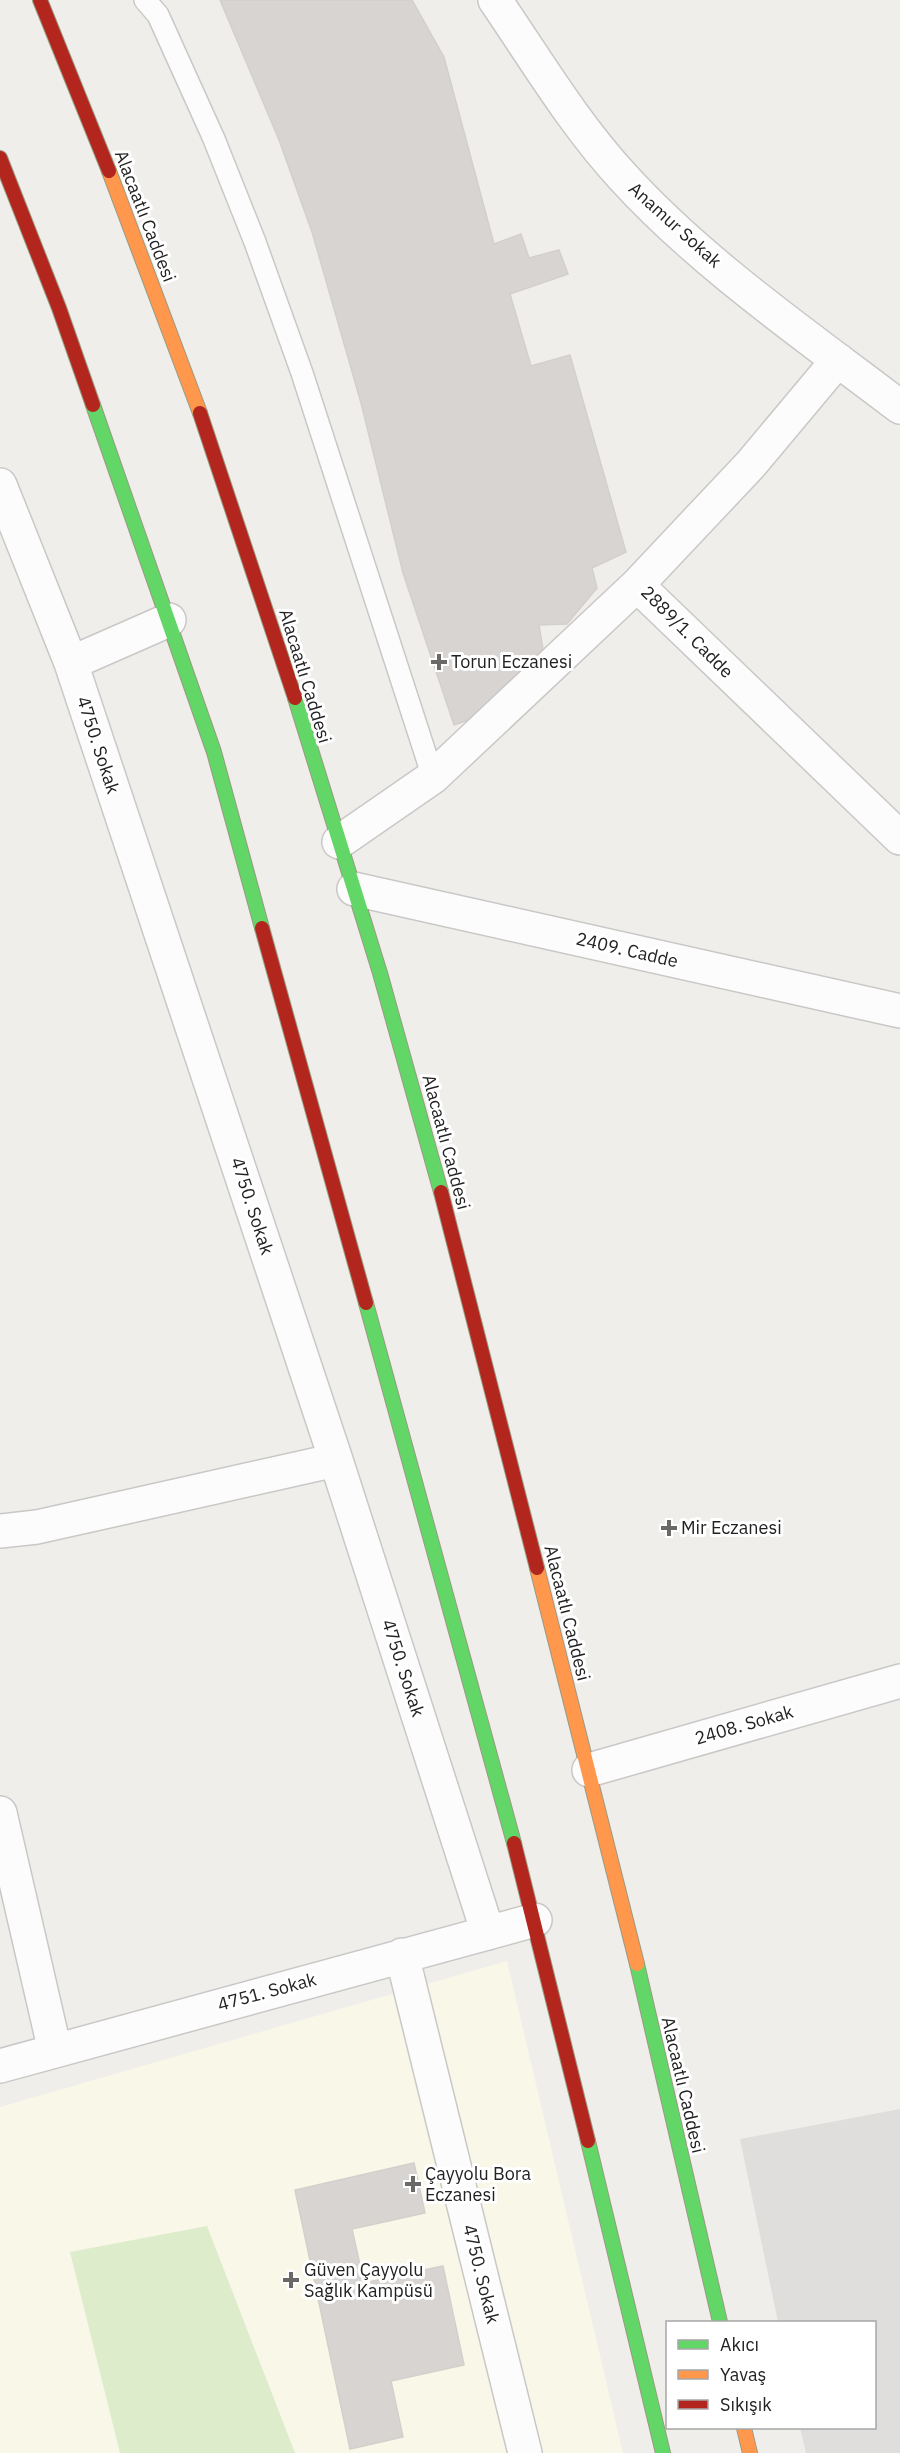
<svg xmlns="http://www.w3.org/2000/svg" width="900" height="2453" font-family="'IBM Plex Sans',sans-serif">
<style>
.residential{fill:#dfdedc}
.education{fill:#f8f7e8}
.grass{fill:#ddeccb}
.building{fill:#d7d4d2;stroke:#d3d0cc;stroke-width:1.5}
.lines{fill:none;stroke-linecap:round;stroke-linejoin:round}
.lane-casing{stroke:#c9c8c7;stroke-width:24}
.street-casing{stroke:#c9c8c7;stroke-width:36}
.fast-casing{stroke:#999a82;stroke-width:16}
.slow-casing{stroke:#999a82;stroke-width:16}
.jam-casing{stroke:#999a82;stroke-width:16}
.lane{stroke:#fdfcfc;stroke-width:21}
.street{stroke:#fdfcfc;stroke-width:33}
.fast{stroke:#63d668;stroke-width:14}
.slow{stroke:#ff974d;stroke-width:14}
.jam{stroke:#b3261e;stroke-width:14}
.poi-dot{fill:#6a6968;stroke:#fff;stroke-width:2}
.labels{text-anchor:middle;stroke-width:6;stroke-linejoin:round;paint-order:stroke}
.street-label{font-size:18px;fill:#222;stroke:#fff}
.poi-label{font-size:18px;fill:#222;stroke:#fff;text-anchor:start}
</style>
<rect width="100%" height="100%" fill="#f0eeeb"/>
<path class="residential" d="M900,2109v344h-94l-6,-25h74v-106h-96l-38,-183z"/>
<path class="education" d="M507,1961l116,492h-623v-346z"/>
<path class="grass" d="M207,2226l88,227h-175l-50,-201z"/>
<path class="building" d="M220,0h192l32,57 50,187 27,-10 8,24 30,-8 9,24 -58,20 21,72 39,-11 56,197 -34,16 5,20 -30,36 -28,1 4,24 -63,67 -26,9 -51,-152 -42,-170 -49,-171 -33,-92z
M414,2163l11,50 -73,16 12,54 79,-17 21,99 -73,16 12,56 -53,12 -55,-259z"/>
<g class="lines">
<g class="lane-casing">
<path id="lane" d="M145,0l13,15 56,124 41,103 47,131 131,404"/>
</g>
<g class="street-casing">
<path id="street" d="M495,0c41,60 79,124 128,177 78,86 184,159 277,230
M838,360l-87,104 -114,121 263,253
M0,485l71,178 265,797 152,473
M71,663l98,-43
M339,842l94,-65 204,-192
M354,889l546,122
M0,1531l37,-4 299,-67
M589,1770l311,-89
M0,1813l55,238
M402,1955l123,498
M0,2066l535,-146"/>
</g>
<g class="fast-casing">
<path id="fast" d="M93,405l121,347 48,176
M295,698l85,275 61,219
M366,1303l148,540
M637,1964l83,358
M588,2141l75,312"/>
</g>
<g class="slow-casing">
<path id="slow" d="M109,171l91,242
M537,1568l100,396
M744,2428l6,25"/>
</g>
<g class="jam-casing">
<path id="jam" d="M40,0l69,171
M0,158l59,150 34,97
M200,413l95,285
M262,928l104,375
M441,1192l96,376
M514,1843l74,298"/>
</g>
<use href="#lane" class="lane"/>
<use href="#street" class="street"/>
<use href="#fast" class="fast"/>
<use href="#slow" class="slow"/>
<use href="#jam" class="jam"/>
</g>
<g class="poi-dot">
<path d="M436 653h6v6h6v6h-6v6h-6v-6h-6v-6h6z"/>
<path d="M666 1519h6v6h6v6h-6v6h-6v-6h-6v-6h6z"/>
<path d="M410 2175h6v6h6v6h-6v6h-6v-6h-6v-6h6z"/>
<path d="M288 2271h6v6h6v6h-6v6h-6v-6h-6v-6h6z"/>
</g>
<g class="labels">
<g class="street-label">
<text transform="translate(145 216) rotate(69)" y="6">Alacaatlı Caddesi</text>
<text transform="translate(675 225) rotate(42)" y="6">Anamur Sokak</text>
<text transform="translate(687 632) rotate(45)" y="6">2889/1. Cadde</text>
<text transform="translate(305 676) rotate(73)" y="6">Alacaatlı Caddesi</text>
<text transform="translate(98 745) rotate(72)" y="6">4750. Sokak</text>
<text transform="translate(627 950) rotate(13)" y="6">2409. Cadde</text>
<text transform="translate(446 1142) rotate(75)" y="6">Alacaatlı Caddesi</text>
<text transform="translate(252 1206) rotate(72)" y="6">4750. Sokak</text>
<text transform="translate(567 1613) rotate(76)" y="6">Alacaatlı Caddesi</text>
<text transform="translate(403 1668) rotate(72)" y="6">4750. Sokak</text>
<text transform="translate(744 1725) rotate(-16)" y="6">2408. Sokak</text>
<text transform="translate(267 1992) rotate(-15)" y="6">4751. Sokak</text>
<text transform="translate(683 2085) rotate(77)" y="6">Alacaatlı Caddesi</text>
<text transform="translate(481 2274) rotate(76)" y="6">4750. Sokak</text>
</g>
<g class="poi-label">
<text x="451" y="668">Torun Eczanesi</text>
<text x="681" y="1534">Mir Eczanesi</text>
<text x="425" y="2180">Çayyolu Bora<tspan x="425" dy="21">Eczanesi</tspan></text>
<text x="304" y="2276">Güven Çayyolu<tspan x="304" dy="21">Sağlık Kampüsü</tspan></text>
</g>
</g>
<rect x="666" y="2321" width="210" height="108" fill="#ffffff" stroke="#a7a7a7" stroke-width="1.5"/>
<rect x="678" y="2340" width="30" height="9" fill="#63d668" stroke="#a7a7a7" stroke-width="1.5"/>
<text x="720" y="2351" font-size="18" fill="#222222">Akıcı</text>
<rect x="678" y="2370" width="30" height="9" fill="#ff974d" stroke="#a7a7a7" stroke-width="1.5"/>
<text x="720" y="2381" font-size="18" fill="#222222">Yavaş</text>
<rect x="678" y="2400" width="30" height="9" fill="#b3261e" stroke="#a7a7a7" stroke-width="1.5"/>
<text x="720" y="2411" font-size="18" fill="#222222">Sıkışık</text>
</svg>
